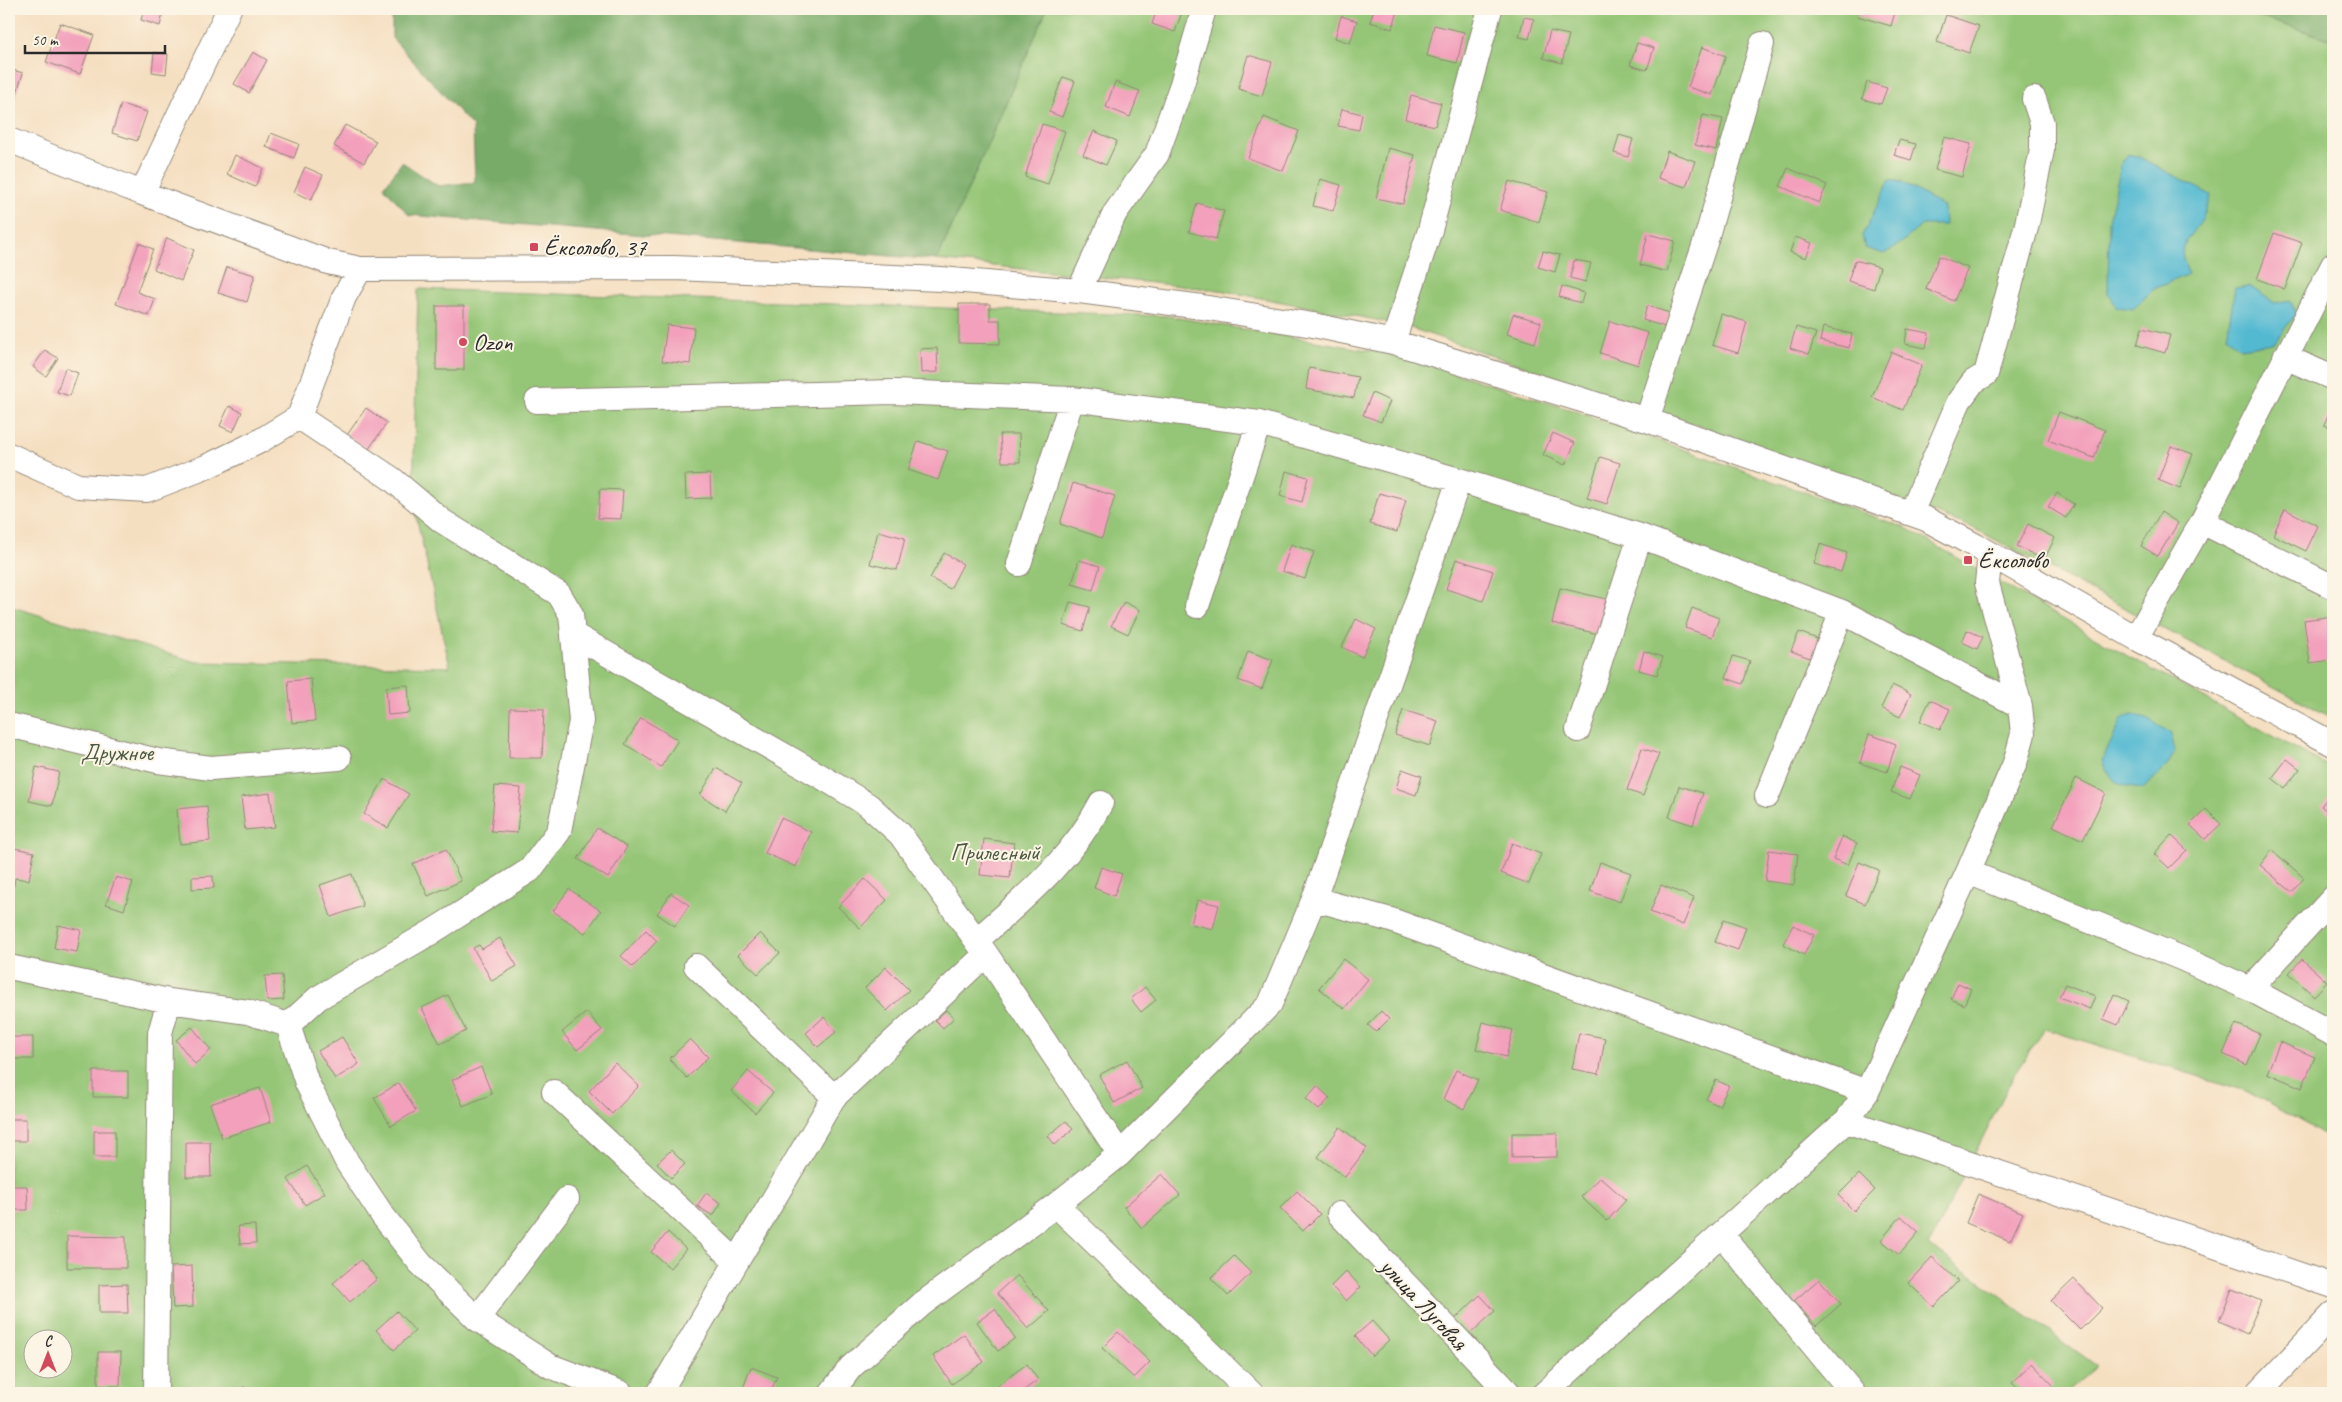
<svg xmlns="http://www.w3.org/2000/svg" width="2342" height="1402" font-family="Caveat,sans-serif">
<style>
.green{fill:#95c677;stroke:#607851;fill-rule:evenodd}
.forest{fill:#78ab68;stroke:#526b4a}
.water{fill:#53b9d1;stroke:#3f727e}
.building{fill:#f3a0bc}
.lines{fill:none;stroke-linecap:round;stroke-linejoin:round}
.minor-casing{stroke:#908576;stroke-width:26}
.minor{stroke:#fff;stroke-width:24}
.poi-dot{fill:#d1495b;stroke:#fcf5e5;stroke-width:2}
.labels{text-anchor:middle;stroke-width:4;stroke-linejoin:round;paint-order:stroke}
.poi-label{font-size:24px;fill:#2b2b2b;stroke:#fcf5e5;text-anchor:start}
.park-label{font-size:24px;fill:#4b5a42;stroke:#fcf5e5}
.street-label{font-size:24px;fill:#2b2b2b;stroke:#fcf5e5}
</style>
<rect width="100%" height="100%" fill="#fcf5e5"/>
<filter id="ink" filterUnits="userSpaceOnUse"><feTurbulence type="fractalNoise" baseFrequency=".02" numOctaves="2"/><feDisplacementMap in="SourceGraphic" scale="10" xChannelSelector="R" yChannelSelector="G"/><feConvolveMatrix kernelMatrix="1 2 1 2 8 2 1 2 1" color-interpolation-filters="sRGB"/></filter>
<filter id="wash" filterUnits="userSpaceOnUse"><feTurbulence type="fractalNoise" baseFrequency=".0096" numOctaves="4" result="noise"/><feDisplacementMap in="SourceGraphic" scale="20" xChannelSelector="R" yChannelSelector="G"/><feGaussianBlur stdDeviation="1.12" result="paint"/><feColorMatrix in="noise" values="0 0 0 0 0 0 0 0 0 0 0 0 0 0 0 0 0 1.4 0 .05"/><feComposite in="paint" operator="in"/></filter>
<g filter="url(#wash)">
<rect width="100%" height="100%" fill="#f5dfc1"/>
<path class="green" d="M1047,9h1186l100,31v678l-362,-191 -221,-84 -348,-118 -183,-35 -282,-30z
M418,289l749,27 230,39 181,57 328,116 207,120 220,121v370l-87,-48 -201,-62 -30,44 -86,172 168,121 -31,27h-2057v-787l187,56 254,5 -37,-165zM32,1340h30v30h-30z"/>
<path class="forest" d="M392,9h655l-110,251 -528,-45 -25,-28 18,-25 36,24 37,-4 -2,-55 -81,-89z
M2233,9h100v31z"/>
<path class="water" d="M2128,154l11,3 72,38 -10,27 -15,18 -4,14 6,20 -34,15 -21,20 -16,-2 -9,-14 1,-72 12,-57z
M1890,180l12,2 42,25 1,18h-23l-21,18 -17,11 -19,-6 -3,-12z
M2249,286l26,17 15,-3 6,14 -22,29 -34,5 -13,-12 8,-48z
M2131,714l21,7 19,13 4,17 -7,14 -25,24c-24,-2 -32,-7 -41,-28l20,-42z"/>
<g id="blocks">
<path class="building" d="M144,9h20l-4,17 -19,-6z
M1157,9h26l-8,23 -23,-8z
M1374,9h13l11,3 -6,17 -22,-7z
M1859,9h37l-5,17 -34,-10z
M1946,15l33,11 -10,27 -32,-11z
M1341,16l16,5 -7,22 -15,-5z
M1524,17l10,2 -5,20 -10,-2z
M60,23l34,12 -14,39 -34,-12z
M1434,25l30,7 -7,31 -30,-7z
M1550,31l19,4 -7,28 -19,-5z
M1637,43l17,5 -7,22 -17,-5z
M1702,47l24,9 -14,39 -24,-8z
M253,52l14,8 -18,33 -15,-9z
M154,53l14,1 -2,20 -14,-2z
M1248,55l24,7 -10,34 -24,-7z
M9,69l14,4 -9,29 -5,-2z
M1063,77l12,4 -13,36 -13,-5z
M1115,82l25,9 -10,26 -24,-10z
M1867,82l20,6 -6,16 -19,-5z
M1411,95l30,8 -6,23 -30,-7z
M121,104l26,8 -10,29 -25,-8z
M1342,109l20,5 -3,16 -21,-4z
M1703,115l20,4 -7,31 -21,-5z
M1264,117l35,14 -16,40 -35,-13z
M1042,124l23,7 -17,53 -23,-7z
M345,125l31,16 -12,22 -30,-17z
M1094,131l23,10 -11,24 -23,-10z
M271,133l28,11 -5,14 -28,-11z
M1619,135l14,4 -5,18 -14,-4z
M1944,137l27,7 -9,33 -27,-7z
M1899,140l17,4 -5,16 -17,-5z
M1388,148l27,7 -12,49 -27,-6z
M1667,151l28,10 -9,26 -28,-9z
M235,155l28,13 -8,19 -28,-13z
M305,167l18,8 -12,25 -17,-8z
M1788,168l39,17 -8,18 -39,-17z
M1320,179l21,6 -8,26 -20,-5z
M1509,181l39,11 -9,30 -39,-12z
M1197,203l27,8 -8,28 -27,-7z
M2274,233l28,10 -17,46 -28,-10z
M1648,234l27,7 -8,31 -27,-7z
M1795,237l17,6 -6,15 -16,-6z
M167,238l27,12 -13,31 -27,-12z
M139,243l14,6 -16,43 18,7 -6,17 -33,-12z
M1543,251l17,4 -5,17 -17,-5z
M1939,256l29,12 -14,33 -28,-12z
M1574,260l17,3 -5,19 -16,-4z
M1855,260l25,7 -6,22 -26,-8z
M227,267l28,8 -8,27 -29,-9z
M1562,286l22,7 -3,10 -22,-6z
M959,304h31v16h10v24l-41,-1z
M436,306h28v64h-28z
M1647,306l23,7 -5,14 -22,-7z
M1513,314l28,8 -6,21 -28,-9z
M1721,314l26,8 -9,31 -26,-8z
M1610,321l38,12 -10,32 -38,-12z
M667,325l27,3 -4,36 -28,-3z
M1796,327l20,6 -7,21 -19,-6z
M1823,327l29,7 -3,14 -29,-7z
M2142,328l28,7 -5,18 -28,-8z
M1907,329l22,4 -3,15 -21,-4z
M937,348l1,24 -17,1 -1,-24z
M45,350l13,8 -12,18 -13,-9z
M1891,352l31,13 -19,45 -31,-13z
M65,368l13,5 -8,23 -13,-4z
M1309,368l49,9 -4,21 -48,-9z
M1372,393l18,8 -9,21 -18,-7z
M2333,402v26l-9,-3z
M229,406l13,6 -9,20 -13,-6z
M366,408l21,15 -19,27 -21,-15z
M2059,412l46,18 -11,28 -46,-18z
M1553,433l22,10 -10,22 -22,-10z
M1000,434h19l1,28h-18z
M918,441l30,10 -10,29 -30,-10z
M2171,446l22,8 -13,35 -22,-9z
M1600,457l20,6 -13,41 -20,-6z
M1286,471l22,6 -6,25 -22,-6z
M710,474l1,24 -25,1 -1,-24z
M1073,483l42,13 -13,42 -42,-14z
M600,489l23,1 -2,29 -23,-1z
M1379,493l27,7 -9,32 -27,-8z
M2057,493l17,11 -8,14 -18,-11z
M2285,509l33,17 -12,25 -33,-16z
M2161,512l17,11 -20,33 -17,-10z
M2028,524l27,14 -11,22 -27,-14z
M878,531l27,7 -8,32 -27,-6z
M1291,544l23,8 -9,27 -23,-8z
M1820,544l27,9 -6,19 -27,-8z
M944,553l19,11 -13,25 -20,-11z
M1456,559l37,12 -10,30 -37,-12z
M1079,560l21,6 -7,24 -21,-6z
M1560,588l46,11 -8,35 -46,-11z
M1070,602l20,5 -7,24 -20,-6z
M1124,602l16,8 -12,24 -17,-8z
M1692,608l27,10 -7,19 -27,-9z
M2333,616v44l-23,3 -6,-43z
M1356,619l20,10 -14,28 -20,-10z
M1967,630l16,7 -6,12 -15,-7z
M1799,632l26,10 -7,19 -27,-10z
M1248,651l25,9 -11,29 -24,-9z
M1644,651l19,6 -6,18 -18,-5z
M1733,656l17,5 -7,23 -17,-6z
M311,679l4,42 -23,2 -4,-42z
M408,685l2,28 -22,2 -2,-28z
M1892,685l19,9 -11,23 -19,-9z
M1930,700l20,9 -10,21 -20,-9z
M510,708l34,1 -2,49h-33z
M1403,710l35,11 -8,25 -35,-11z
M641,718l37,22 -17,27 -36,-23z
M1869,734l27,10 -9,28 -27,-9z
M1642,748l17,6 -16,42 -16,-6z
M2287,759l13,10 -15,19 -13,-10z
M36,767l23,5 -7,34 -23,-5z
M1900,767l20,8 -10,24 -19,-7z
M716,768l26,15 -17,28 -25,-16z
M1402,769l20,7 -6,19 -20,-7z
M2076,778l30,15 -23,47 -30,-14z
M384,779l25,15 -21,34 -24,-14z
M495,786l26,2 -4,45 -26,-2z
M1679,786l24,7 -10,32 -24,-8z
M2333,791v25l-12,-10z
M270,793l5,34 -30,3 -4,-33z
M207,806l3,35 -30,3 -3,-35z
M2206,809l15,15 -16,15 -15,-14z
M781,818l30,14 -15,35 -31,-14z
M597,828l30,19 -19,31 -30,-19z
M2171,835l16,15 -18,18 -15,-14z
M1842,837l15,6 -9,22 -15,-6z
M984,839l30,4 -4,35 -30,-3z
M1512,843l29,11 -12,30 -28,-11z
M9,847l25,5 -5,28 -14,-2 -1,8 -5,-1z
M446,849l15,32 -33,15 -15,-32z
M1769,850l29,4 -4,31 -29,-4z
M2272,850l32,28 -12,14 -32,-27z
M1600,862l31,11 -11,29 -30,-11z
M1859,862l20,8 -14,34 -19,-8z
M1101,867l21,7 -8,22 -20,-8z
M352,874l11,32 -32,11 -11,-32z
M213,876l1,12 -22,1v-12z
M116,877l17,5 -9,28 -18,-6z
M865,879l22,21 -27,28 -22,-21z
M1661,885l33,13 -11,27 -33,-13z
M569,889l32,22 -16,22 -32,-22z
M671,893l18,12 -14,21 -18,-12z
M1197,900l22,5 -6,24 -22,-5z
M1724,919l22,8 -8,23 -23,-8z
M58,925l23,5 -4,22 -23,-4z
M1793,925l21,10 -10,20 -21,-11z
M646,930l11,11 -24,26 -12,-11z
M760,933l20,20 -22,21 -20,-19z
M500,938l17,28 -25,15 -19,-33 6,-3 3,4z
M1343,959l25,20 -24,30 -25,-21z
M2302,959l25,23 -13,14 -25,-23z
M886,967l23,23 -22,21 -22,-23z
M282,975l2,25 -17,1 -2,-25z
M1958,983l13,6 -7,16 -13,-6z
M2065,984l30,12 -5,13 -31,-12z
M1145,987l11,13 -15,12 -10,-13z
M2114,994l15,7 -11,24 -15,-6z
M448,995l18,36 -26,13 -18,-36z
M946,1010l8,8 -11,10 -8,-8z
M1381,1011l8,8 -13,13 -8,-7z
M587,1012l15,18 -25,20 -15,-18z
M824,1017l12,15 -18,15 -12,-14z
M1483,1022l30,8 -7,27 -30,-8z
M2236,1024l24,10 -13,31 -24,-11z
M192,1027l19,23 -16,14 -19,-24z
M1579,1033l26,5 -6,36 -27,-5z
M9,1037h24v22h-24z
M342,1037l17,27 -24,15 -17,-28z
M690,1039l18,18 -21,21 -18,-19z
M2280,1042l35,15 -13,31 -35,-15z
M1127,1060l15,28 -28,15 -15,-28z
M615,1063l24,23 -27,28 -23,-23z
M481,1067l11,27 -29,12 -11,-26z
M1456,1070l22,10 -14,29 -21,-10z
M93,1071h35v26h-35z
M748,1071l25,22 -18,20 -24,-22z
M1716,1080l13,6 -10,20 -13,-7z
M399,1083l17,28 -25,15 -17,-28z
M1317,1086l13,12 -11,12 -13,-11z
M260,1088l11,34 -49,16 -12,-34z
M9,1119h17v22h-17z
M1066,1121l7,8 -18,16 -7,-9z
M1340,1127l27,21 -22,29 -27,-20z
M94,1131h21v26h-21z
M1512,1133h45v24l-45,1z
M186,1142h24l1,35h-25z
M671,1150l14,14 -14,14 -14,-15z
M307,1166l18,27 -20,12 -17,-26z
M1162,1174l18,21 -38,33 -18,-21z
M1859,1174l16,16 -21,21 -16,-16z
M1600,1177l26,23 -19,21 -26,-24z
M9,1186h18l1,24h-19z
M1297,1191l23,23 -17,17 -23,-23z
M706,1193l15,10 -8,13 -16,-10z
M1978,1194l45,19 -13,28 -44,-18z
M1901,1216l18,16 -20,23 -18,-15z
M255,1225l1,18 -16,1 -2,-18z
M668,1232l18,17 -16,19 -19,-16z
M67,1236l59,1v31h-59z
M1234,1256l17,17 -23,23 -17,-18z
M1932,1257l26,24 -24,26 -26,-24z
M361,1260l16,19 -27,23 -17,-19z
M192,1266l1,41 -20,1 -2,-41z
M1346,1271l15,16 -15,14 -15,-15z
M1017,1275l32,36 -21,18 -31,-36z
M1819,1279l22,25 -25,22 -22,-25z
M2074,1279l28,29 -22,22 -29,-29z
M127,1284l1,29h-29v-28z
M2232,1289l29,12 -14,33 -28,-13z
M1480,1295l15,16 -25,23 -15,-15z
M995,1309l20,29 -17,13 -21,-29z
M397,1311l18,20 -21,19 -18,-20z
M1372,1321l17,19 -17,16 -17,-20z
M1118,1332l32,30 -16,16 -32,-30z
M964,1334l20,28 -32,22 -19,-28z
M98,1352h23l-1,34h-22z
M2032,1363l21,22 -8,8h-22l-11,-11z
M1027,1364l11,16 -18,13h-16l-6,-8z
M751,1367l26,10 -7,16 -28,-2z
M243,1387l21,6h-23z
M1618,1388l5,5h-11z"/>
</g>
</g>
<g filter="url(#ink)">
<use href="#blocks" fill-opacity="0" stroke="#908576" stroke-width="1"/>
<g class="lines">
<g class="minor-casing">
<path id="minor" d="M9,140l133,53 186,69 32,7 314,-1 267,11 138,12 123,16 111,18 80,17 254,78 279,99 50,27 160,92 197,106
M142,193l87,-184
M1079,291l36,-78 42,-59 25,-70 22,-75
M1393,342l37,-112 60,-221
M2285,357l48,21
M537,401l356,-9 179,7 187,24 200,57 181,56 202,76 178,94
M1647,420l58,-177 57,-199
M9,455l69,31 69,4 59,-23 54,-26 39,-24 45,-120 16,-28
M1911,513l48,-112 14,-19 13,-8 41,-150 15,-74v-27l-8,-24
M2202,522l131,65
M1019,564l53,-165
M1197,606l62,-183
M574,635l248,142 46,28 32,29 86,120 134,200
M2136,638l66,-116 131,-257
M9,725l149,36 53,7 128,-10
M1578,730l62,-194
M1767,796l75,-184
M1968,872l213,86 69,31 83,45
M1314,899l77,21 476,172
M977,940c46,-41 95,-81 124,-137
M696,966l138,131
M9,967l160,34 79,11 40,13 19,58 40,79 36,54 37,47 57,56 73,47 71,27
M2250,989l83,-91
M288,1025l30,-27 112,-65 100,-63 29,-39 22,-110 -10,-107 -12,-20 -117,-73 -50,-42 -93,-62
M554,1092l182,169
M1846,1121l487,165
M1056,1205l195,188
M1339,1214l170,179
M1721,1234l132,159
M477,1319l90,-120
M156,1393l4,-360 9,-32
M659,1393l175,-296 152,-143
M831,1393l20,-26 71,-63 134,-99 64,-51 150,-150 44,-105 145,-419
M1545,1393l301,-272 21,-29 101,-220 47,-109 8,-29 -3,-28 -33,-123 3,-29
M2258,1393l75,-79"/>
</g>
<use href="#minor" class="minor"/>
</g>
</g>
<g class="poi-dot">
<rect x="529" y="242" width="10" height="10" rx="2.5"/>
<circle cx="463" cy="342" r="5"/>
<rect x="1963" y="555" width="10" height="10" rx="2.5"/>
</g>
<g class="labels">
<g class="poi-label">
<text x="544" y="255">Ёксолово, 37</text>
<text x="473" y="350">Ozon</text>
<text x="1978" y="568">Ёксолово</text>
</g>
<g class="park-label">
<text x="117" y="760">Дружное</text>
<text x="995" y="860">Прилесный</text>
</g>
<g class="street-label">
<text transform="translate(1424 1304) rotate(47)" y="8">улица Луговая</text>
</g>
</g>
<rect width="2342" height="1402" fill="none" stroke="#fcf5e5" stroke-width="30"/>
<g transform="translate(48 1354)"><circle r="24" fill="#fcf5e5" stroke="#a8a49b"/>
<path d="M0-4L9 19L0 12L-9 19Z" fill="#d1495b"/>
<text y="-8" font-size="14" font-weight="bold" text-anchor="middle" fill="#2b2b2b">С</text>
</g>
<path d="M25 45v8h140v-8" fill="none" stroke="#2b2b2b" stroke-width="2.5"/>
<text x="32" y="45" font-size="15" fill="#2b2b2b" stroke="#fcf5e5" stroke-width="4" paint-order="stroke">50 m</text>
</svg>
